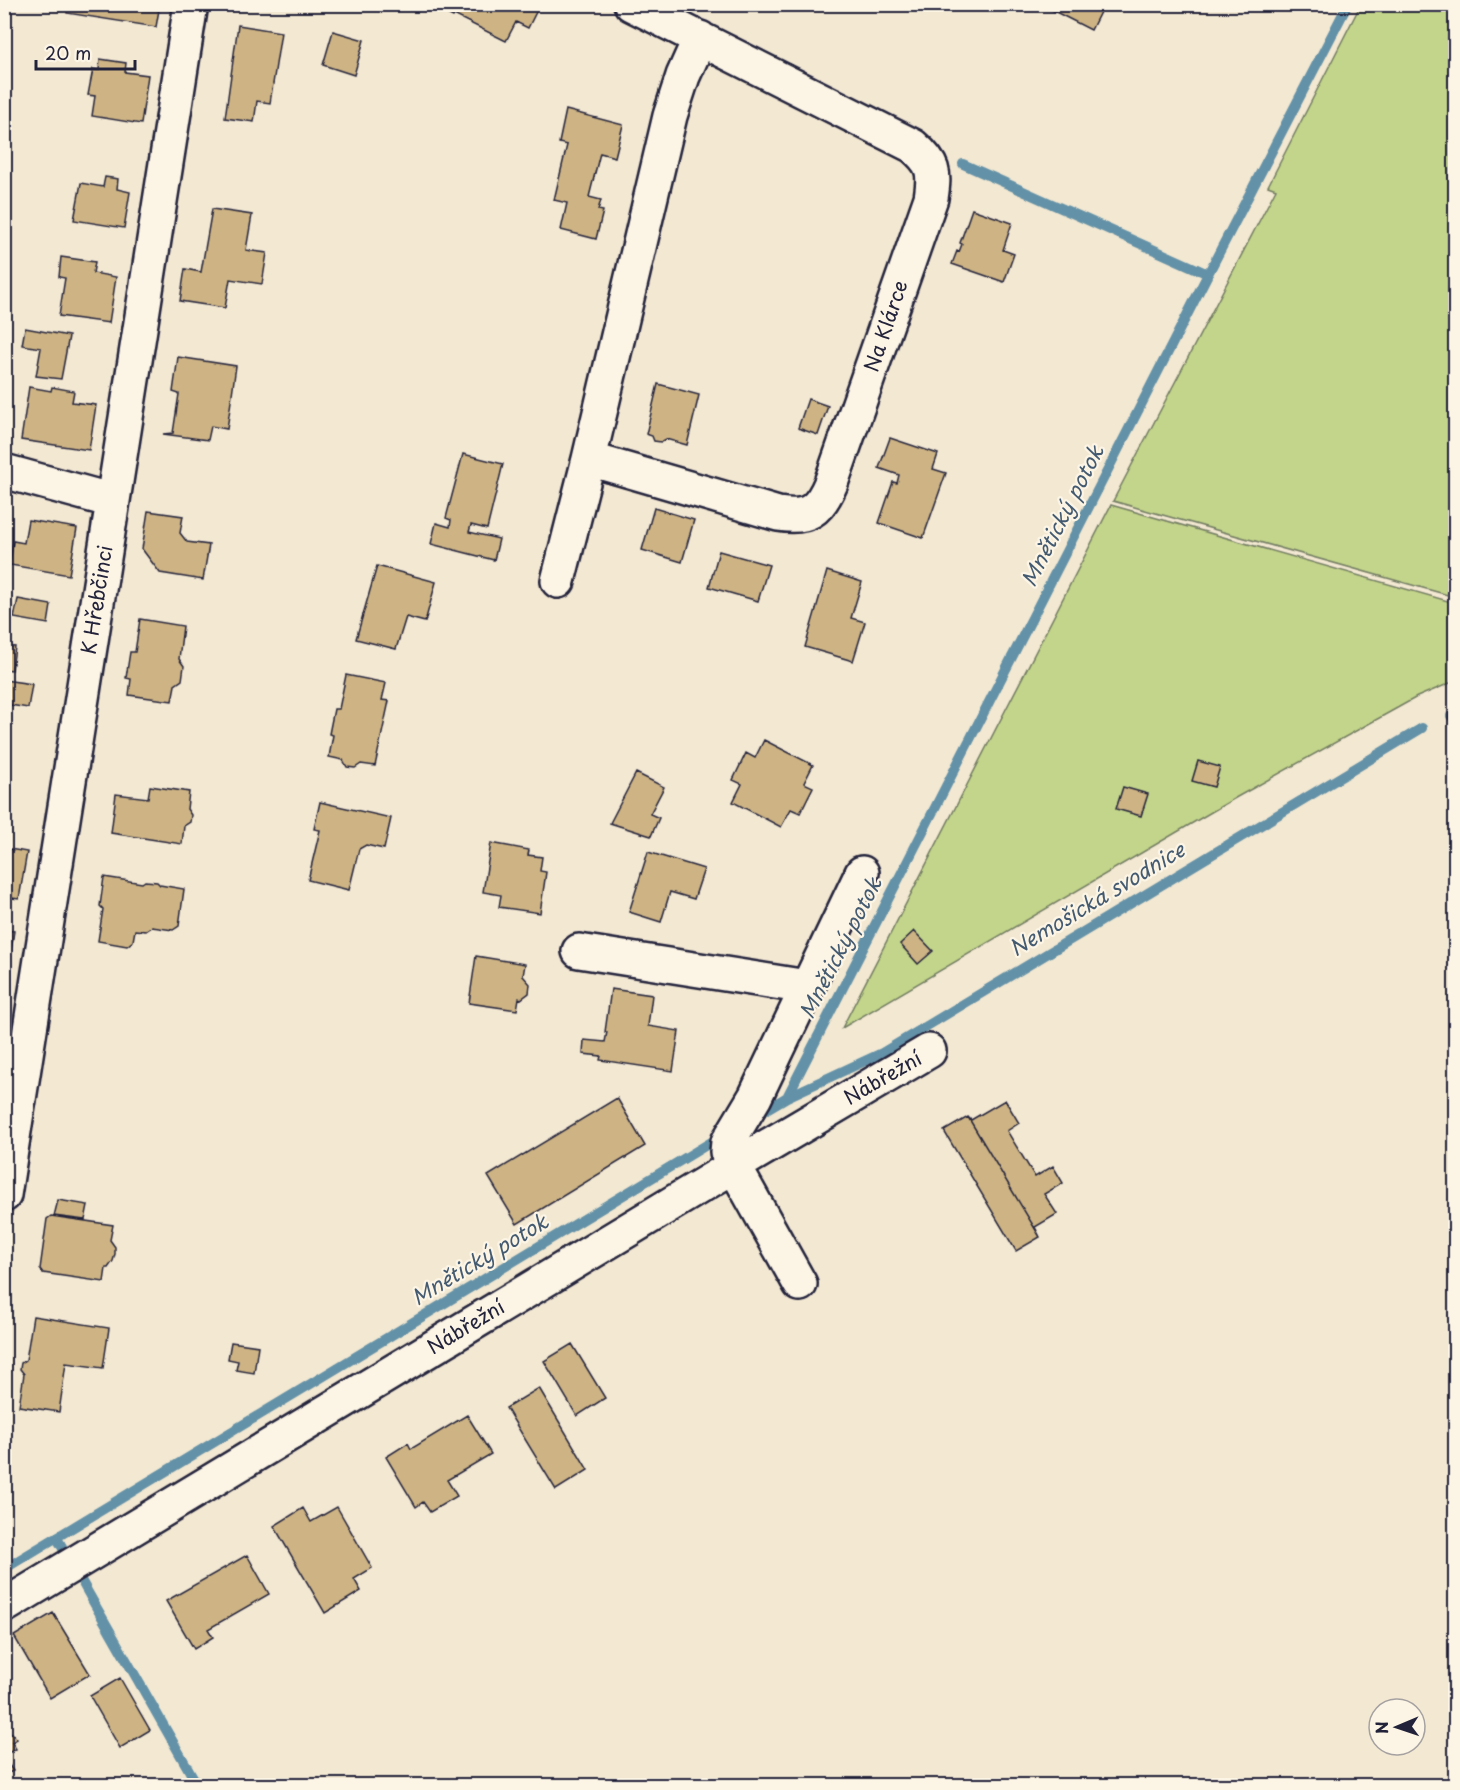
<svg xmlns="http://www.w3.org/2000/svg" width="1460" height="1790" font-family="'Playpen Sans',sans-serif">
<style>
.green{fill:#c3d58a;stroke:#727c62;stroke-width:1.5}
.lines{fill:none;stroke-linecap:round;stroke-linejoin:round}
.stream{stroke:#6391a7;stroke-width:10}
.building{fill:#ceb484;stroke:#22223b;stroke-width:1.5}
.minor-casing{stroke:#22223b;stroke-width:38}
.minor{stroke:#fcf5e5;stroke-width:33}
.labels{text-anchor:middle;stroke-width:4.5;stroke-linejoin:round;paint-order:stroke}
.street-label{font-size:20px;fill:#22223b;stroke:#fcf5e5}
.water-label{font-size:21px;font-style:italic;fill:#435a71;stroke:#fcf5e5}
</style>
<rect width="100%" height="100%" fill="#f3e8d2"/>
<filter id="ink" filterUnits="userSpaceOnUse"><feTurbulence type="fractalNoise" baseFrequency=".0167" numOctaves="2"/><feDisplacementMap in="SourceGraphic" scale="12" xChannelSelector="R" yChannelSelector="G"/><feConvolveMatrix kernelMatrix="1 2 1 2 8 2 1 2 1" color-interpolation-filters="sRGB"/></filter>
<g filter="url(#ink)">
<path class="green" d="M1361,4l94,1v592l-342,-96 163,-312 -8,-3z
M1111,505l344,98v78l-38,16 -180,100 -395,231z"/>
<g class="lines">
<path class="stream" d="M963,164l245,110
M1451,716l5,-1
M787,1097l95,-44 540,-325
M755,1116l32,-19 421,-823 140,-270
M57,1538l141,248
M4,1569l719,-434"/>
</g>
<path class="building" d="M69,4h91l-4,23 -89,-14z
M431,4h109l-12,24 -12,-6 -10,19 -52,-26 -1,2 -22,-11z
M1040,4h64l-13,26z
M238,25l43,7 -11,71 -13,-2 -3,21 -29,-4z
M333,31l31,9 -10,35 -31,-10z
M100,59l26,4 -1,9 23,3 -7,49 -49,-8 3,-20 -7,-1 5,-26 6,1z
M566,110l57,15 -8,32 -15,-4 -11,44 12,3 -3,10 5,1 -7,28 -35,-9 6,-27 -13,-3 13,-55 -8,-2z
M105,177l13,2 -1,10 13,3 -6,36 -50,-8 7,-37 22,4z
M212,209l40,6 -6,35 21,3 -5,31 -32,-5 -5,29 -45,-7 5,-32 16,3z
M972,209l40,14 -9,27 11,4 -10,28 -52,-18 5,-13 2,1 3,-8 -2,-1z
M61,257l34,5 -2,11 23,4 -7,46 -50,-7 6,-38 -6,-1z
M25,328l44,8 -8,43 -25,-3 5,-28 -19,-3z
M178,357l58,9 -9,63 -16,-3 -3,14 -45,-6 10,-1 6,-39 -6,-2z
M658,384l41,11 -12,50 -21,-6 -5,3 -7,-1 -2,-5 -6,-2z
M29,387l22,4 1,-4 22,4 -2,11 24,3 -7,45 -68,-10z
M808,399l20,7 -10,29 -20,-7z
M890,438l48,16 -5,15 13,4 -23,65 -44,-15 14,-41 4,1 2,-8 -20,-7z
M463,454l40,10 -16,65 -16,-4 -2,7 30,7 -5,21 -63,-16 5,-21 14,4 1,-7 -5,-2z
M654,508l40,12 -12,42 -40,-12z
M148,511l35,5 -3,17 7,9 22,3 -6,35 -43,-7 -18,-24z
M28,520l49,8 -8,47 -59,-10 3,-24 11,2z
M719,551l50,14 -11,36 -49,-14z
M377,566l59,16 -11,40 -19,-5 -10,32 -40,-10z
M827,571l35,11 -11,36 14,4 -12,39 -48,-14z
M18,599l33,6 -3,19 -34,-6z
M140,619l43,7 -4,33 5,7 -2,14 -7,5 -3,16 -43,-6 2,-16 -5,-1 4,-26h5z
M4,646l11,1 -3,23 -8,-1z
M346,675l40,8 -4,17 7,1 -14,65 -14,-2 -6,4 -8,-1 -4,-7 -14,-3 4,-22 -4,-1 5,-25h5z
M4,680l28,4 -4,24 -24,-4z
M764,740l49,25 -9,18 9,4 -13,26 -9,-4 -10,18 -48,-25 9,-18 -9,-4 13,-27 9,5z
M1198,761l22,6 -6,20 -22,-6z
M636,773l28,14 -14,27 9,4 -8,18 -41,-13z
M150,786l39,6 -2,17 4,6 -1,7 -6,4 -2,18 -71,-11 5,-39 32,4z
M1123,787l25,7 -7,22 -25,-7z
M320,802l71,16 -7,31 -18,-4 -7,4 -10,41 -41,-10 12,-50 -6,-1z
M491,843l38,7 -1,5 14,2 -2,14 6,1 -6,41 -41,-6 2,-12 -18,-3z
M4,848l23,4 -8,47 -15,-2z
M648,852l56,17 -10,30 -24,-7 -9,30 -32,-10z
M104,877l38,6 3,-2 12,1 3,3 24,4 -5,37 -6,4 -21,-3 -6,4 -11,-1 -2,11 -6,5 -29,-5 5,-32 -3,-3z
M4,930l10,1 -6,39h-4z
M914,931l19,20 -15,13 -18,-20z
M476,956l49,8 -2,12 7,8 -1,9 -8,6 -2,-1 -2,12 -48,-7z
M611,989l41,6 -4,31 31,5 -6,40 -73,-11 1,-4 -18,-2 1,-14 21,2 2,-10h-2z
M617,1098l28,48 -128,78 -29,-48z
M1005,1100l14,23 -12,8 28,46 18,-11 10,17 -19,11 13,20 -22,13 5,10 -72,-120 3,3z
M968,1117l72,120 -24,14 -72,-120z
M58,1200l30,5 -3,15 -31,-4z
M51,1216l62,9 -3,15 5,7v7l-2,7 -5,7h-2l-2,14 -61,-9 -3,-4 7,-50z
M33,1316l76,12 -6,40 -37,-5 -7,49 -40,-6 5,-32 -4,-5 1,-6 5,-3z
M231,1342l27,4 -4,27 -18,-3 2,-9 -10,-2z
M572,1344l33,54 -28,18 -33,-55z
M539,1388l49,82 -32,20 -50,-82z
M467,1415l24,39 -44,26 10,16 -27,16 -7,-10 -7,5 -30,-50 22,-14 3,6z
M337,1507l35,61 -18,11 7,12 -36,22 -51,-87 29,-18 8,14z
M247,1555l22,39 -61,35 5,8 -19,12 -28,-48z
M53,1613l37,61 -40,24 -36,-62z
M120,1678l30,52 -30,18 -30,-52z
M12,1733l5,6 -5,3 4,7 -12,6v-18z
M4,1758l9,13 -9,4z"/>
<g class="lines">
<g class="minor-casing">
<path id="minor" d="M631,4l282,142c21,18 22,26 18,52l-100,285c-12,28 -23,36 -53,31l-189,-55 81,-343 13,-40 17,-38
M4,471l109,30
M558,581l31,-122
M579,951l228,36
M4,1195l187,-1191
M800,1284l-66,-118 -7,-14 1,-10 27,-45 107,-224
M4,1606l730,-440 195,-115"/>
</g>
<use href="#minor" class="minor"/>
</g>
</g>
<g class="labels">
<g class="street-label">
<text transform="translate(886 326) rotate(-71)" y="7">Na Klárce</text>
<text transform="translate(97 600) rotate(-81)" y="7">K Hřebčinci</text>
<text transform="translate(883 1078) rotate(-30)" y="7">Nábřežní</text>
<text transform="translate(466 1327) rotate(-31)" y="7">Nábřežní</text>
</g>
<g class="water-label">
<text transform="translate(1063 516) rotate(-63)" y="7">Mnětický potok</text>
<text transform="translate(1097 900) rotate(-31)" y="7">Nemošická svodnice</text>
<text transform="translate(841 948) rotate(-63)" y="7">Mnětický potok</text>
<text transform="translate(480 1260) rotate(-31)" y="7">Mnětický potok</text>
</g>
</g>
<rect width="1460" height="1790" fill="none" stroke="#fcf5e5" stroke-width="24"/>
<rect x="12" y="12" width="1436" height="1766" fill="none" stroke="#22223b" stroke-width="2" filter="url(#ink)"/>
<g transform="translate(1397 1727) rotate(268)"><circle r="28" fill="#fcf5e5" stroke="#a5a1a1" stroke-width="1.5"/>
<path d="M0-4.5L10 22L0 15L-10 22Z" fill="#22223b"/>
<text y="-9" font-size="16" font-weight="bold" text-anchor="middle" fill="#22223b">N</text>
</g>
<path d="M36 60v9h99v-9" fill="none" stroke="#22223b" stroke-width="3"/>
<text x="45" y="60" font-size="18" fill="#22223b" stroke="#fcf5e5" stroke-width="4.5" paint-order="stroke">20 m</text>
</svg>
